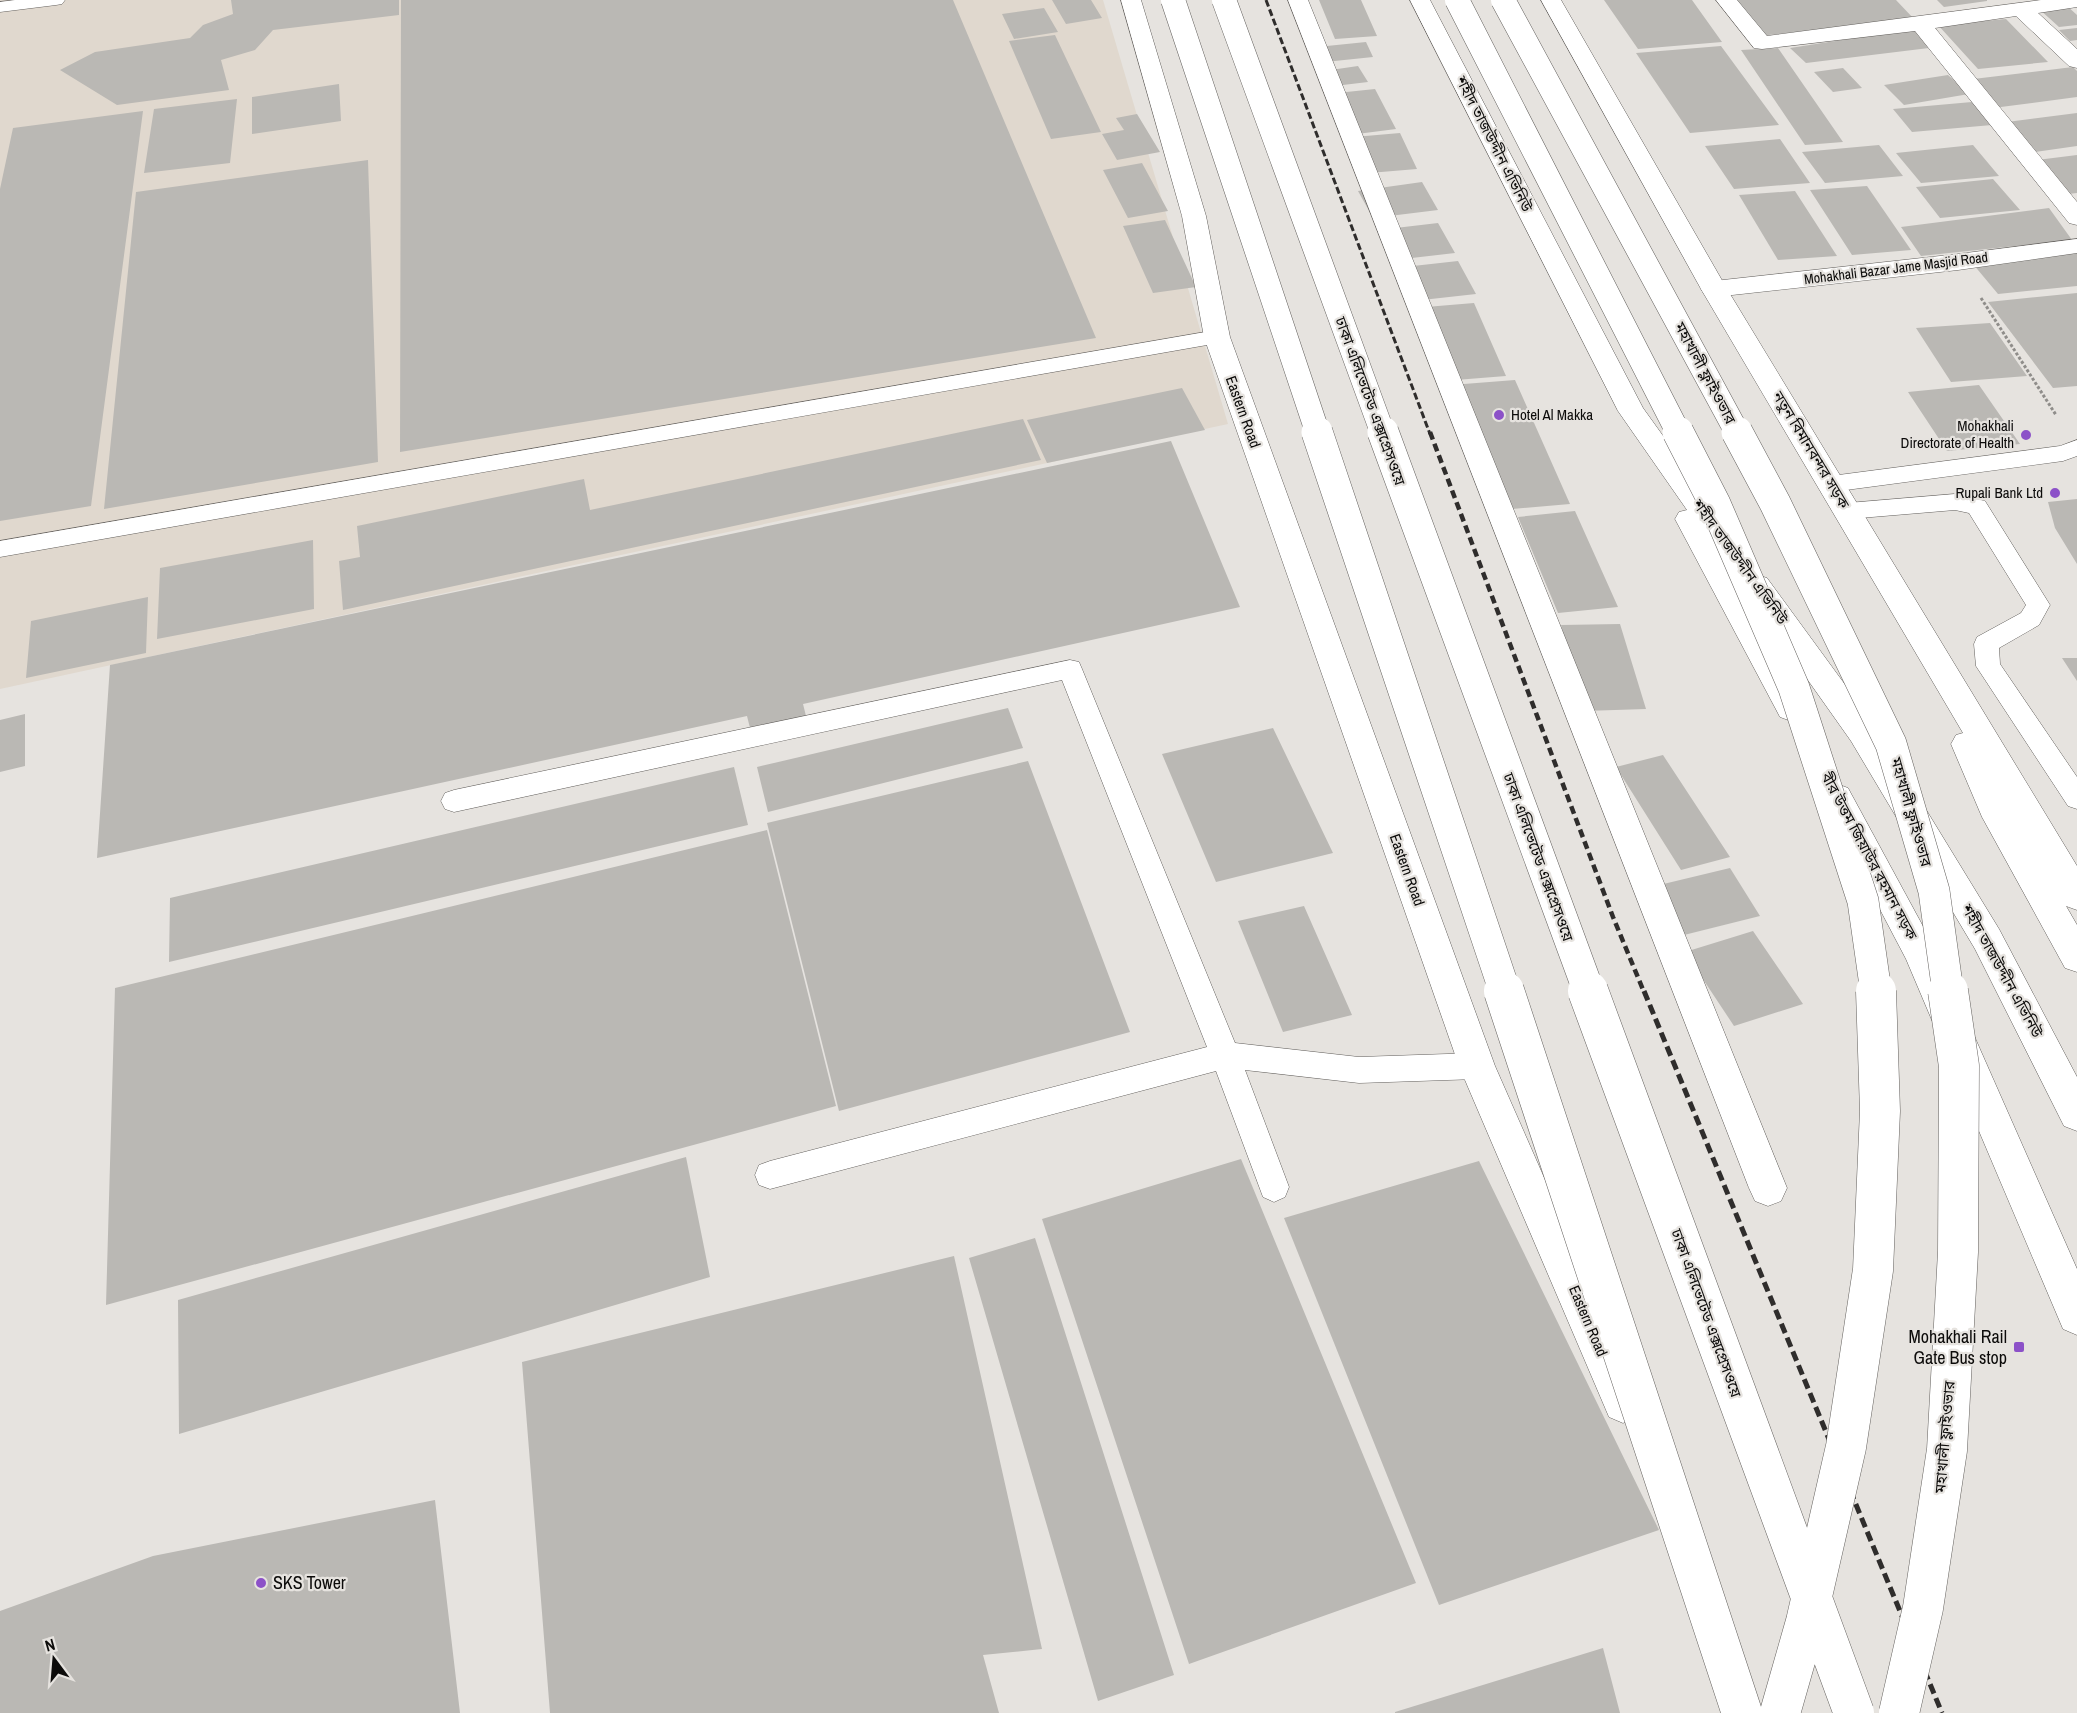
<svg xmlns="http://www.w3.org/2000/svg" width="2077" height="1713" font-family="'Archivo Narrow','Noto Sans Bengali',sans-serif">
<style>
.built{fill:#e0d8ce}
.building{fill:#bab8b4}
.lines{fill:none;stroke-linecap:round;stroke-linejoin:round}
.lane-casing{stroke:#63605d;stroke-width:1}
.street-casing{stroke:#63605d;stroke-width:1}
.primary-casing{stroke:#63605d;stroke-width:1}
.path{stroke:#8f8d8a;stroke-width:3;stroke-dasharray:3 2;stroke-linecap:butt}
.lane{fill:#fff;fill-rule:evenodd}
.street{fill:#fff;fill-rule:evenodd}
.primary{fill:#fff;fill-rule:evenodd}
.tram{stroke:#2f2d2c;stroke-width:1.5}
.rail-far2{stroke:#2f2d2c;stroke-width:3;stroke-dasharray:7 3;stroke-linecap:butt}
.rail-far1{stroke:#2f2d2c;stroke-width:4.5;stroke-dasharray:8 4.5;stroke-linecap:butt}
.rail{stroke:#2f2d2c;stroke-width:5;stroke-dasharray:10 5;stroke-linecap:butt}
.highway-bridge-far2-casing{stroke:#63605d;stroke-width:25;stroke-linecap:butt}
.highway-bridge-far1-casing{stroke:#63605d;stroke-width:32;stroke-linecap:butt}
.highway-bridge-casing{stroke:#63605d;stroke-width:41;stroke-linecap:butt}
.highway-bridge-far2{stroke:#fff;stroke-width:24}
.highway-bridge-far1{stroke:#fff;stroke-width:31}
.highway-bridge{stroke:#fff;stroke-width:40}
.poi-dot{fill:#8c51c8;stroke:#e6e3df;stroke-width:2}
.labels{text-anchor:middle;stroke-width:4.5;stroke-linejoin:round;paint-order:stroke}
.far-street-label{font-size:14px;fill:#0c0b0a;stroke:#e6e3df}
.street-label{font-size:15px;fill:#0c0b0a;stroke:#e6e3df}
.poi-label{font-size:15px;fill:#0c0b0a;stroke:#e6e3df;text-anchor:end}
.near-poi-label{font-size:18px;fill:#0c0b0a;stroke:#e6e3df;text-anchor:end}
</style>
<rect width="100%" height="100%" fill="#e6e3df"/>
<path class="built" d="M0,0h1103l125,424 -1228,265z"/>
<path class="building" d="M231,0h168v15l-126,15 -18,20 -34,10 8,30 -112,15 -57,-35 35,-18 95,-14 13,-13 30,-11z
M401,0h552l143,338 -696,114z
M1052,0h39l11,18 -36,6z
M1319,0h42l16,36 -42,3z
M1604,0h88l30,42 -84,7z
M1730,0h166l18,19 -155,17z
M1937,0h50v1l-43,6z
M2066,5l11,10v10l-18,2 -21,-19z
M1044,8l14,24 -44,7 -12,-25z
M2006,19l42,43 -70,7 -40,-44z
M1919,28l10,20 -123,15 -16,-15z
M2077,28v12l-7,1 -11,-11z
M1055,35l46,97 -50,7 -42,-98z
M1366,42l7,15 -48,5 -8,-15z
M1721,46l58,79 -89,8 -54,-80z
M1778,48l65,94 -38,3 -64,-95z
M1358,66l10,16 -42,5 -9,-15z
M2073,67l4,4v26l-84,11 -28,-28z
M1843,68l19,20 -29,4 -19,-20z
M1948,75l21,19 -65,11 -20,-20z
M339,84l2,37 -89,13v-37z
M1375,89l21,40 -39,5 -20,-41z
M237,99l-7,64 -86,10 10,-64z
M1972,102l20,23 -80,7 -19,-23z
M143,111l-52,395 -91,15v-332l13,-61z
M2077,113v33l-42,6 -28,-30z
M1137,114l23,38 -43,8 -15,-26 22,-4 -8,-12z
M1400,133l17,36 -48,4 -15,-36z
M1780,139l30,44 -76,6 -29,-43z
M1879,145l24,31 -78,7 -23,-31z
M1973,145l26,31 -78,7 -25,-30z
M2077,155v38l-9,1 -31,-34z
M368,160l10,302 -274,47 32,-317z
M1142,163l26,48 -40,7 -25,-48z
M1993,179l27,31 -80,8 -24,-31z
M1422,182l16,28 -65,8 -15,-27z
M1867,186l44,64 -59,5 -42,-65z
M1795,191l42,65 -59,4 -39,-65z
M2049,208l23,32 -151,16 -20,-29z
M1165,220l31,67 -43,6 -30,-67z
M1438,223l17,30 -52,6 -16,-30z
M2077,253v33l-79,8 -25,-30z
M1458,261l18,33 -54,6 -18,-33z
M2077,293v93l-24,2 -65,-86z
M1474,303l32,73 -63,5 -29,-73z
M1990,323l37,53 -76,6 -35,-54z
M1515,380l55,124 -69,6 -50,-125z
M1979,385l41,59 -73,7 -39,-59z
M1182,388l23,42 -158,33 -20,-43z
M1023,419l18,41 -698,150 -4,-49 21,-4 -3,-31 227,-47 6,31z
M1171,441l69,166 -437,97 7,28 -56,12 -7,-28 -650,142 13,-193z
M2077,499v65l-22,-36 -7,-26z
M1575,511l43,96 -60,6 -40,-96z
M313,540l1,69 -157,30 3,-71z
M148,597l-2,56 -120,25 5,-57z
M1620,624l26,85 -62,2 -23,-86z
M2062,658h15v23z
M1008,708l15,40 -255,64 -11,-45z
M25,714v52l-25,6v-52z
M1273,728l60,125 -117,29 -54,-128z
M1663,755l67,102 -49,13 -65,-103z
M1028,761l102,271 -291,79 -72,-288z
M734,767l14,58 -579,137 1,-64z
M767,830l69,276 -730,199 9,-317z
M1730,868l30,48 -80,20 -29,-49z
M1304,906l48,109 -69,17 -45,-111z
M1753,931l50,73 -69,22 -49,-74z
M686,1157l24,120 -531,157 -1,-134z
M1241,1159l175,424 -227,81 -147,-445z
M1479,1161l180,369 -220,75 -155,-387z
M1035,1238l139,437 -76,26 -129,-443z
M954,1256l88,393 -59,6 16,58h-449l-28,-351z
M435,1500l25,213h-460v-102l153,-55z
M1603,1648l17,65h-225v-1z"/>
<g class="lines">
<g class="lane-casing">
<path id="lane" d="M15,0h50l-3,4 -6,1 -56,7v-10z
M1217,330l7,2 4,5 -4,5 -1224,215v-16z
M2077,440v16l-14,5 -232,31 -8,-2 -3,-6 3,-6 8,-2 229,-30z
M1955,494l30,7 65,104 -11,20 -40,23 1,16 77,113v32l-9,-3 -92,-140 -2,-22 3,-7 44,-24 5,-8 -57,-92 -14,-3 -107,9 -8,-2 -4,-6 4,-6 8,-2z
M1070,660l9,2 3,7 153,374 124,14 118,-4 10,4 5,9 -5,9 -10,4 -118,4 -114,-13 44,117 -4,10 -11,5 -11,-5 -47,-126 -446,118 -11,-4 -4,-10 4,-10 11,-4 437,-114 -145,-367 -608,132 -9,-3 -4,-8 4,-8 9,-3z"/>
</g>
<g class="street-casing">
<path id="street" d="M1121,0h20l65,216 24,121 265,729 148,337 -6,14 -14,6 -14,-6 -150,-351 -255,-729 -22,-121z
M1288,0h20l479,1188 -6,13 -13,5 -13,-5 -6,-13z
M1716,0h21l30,36 274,-36h36v7l-39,6 39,36v19l-8,-2 -53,-50 -81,12 142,174v23l-8,-2 -154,-192 -153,18 -8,-1z
M2077,239v14l-119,17 -244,27 -9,-2 -4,-6 4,-6 9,-2 244,-27z"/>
</g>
<g class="primary-casing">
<path id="primary" d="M1410,0h20l213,408 94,131 -4,7 -14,2 87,161 -4,8 -11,4 -11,-4 -105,-198 4,-7 8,-2 -69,-99z
M1541,0h20l166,289 350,577v44l-11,-4 11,19v47l-12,-4 -83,-151 -31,-73 5,-9 7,-2 -262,-444z
M1757,575l10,3 106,145 126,206 78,148v54l-13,-5 -89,-177 -124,-208 -104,-147 -5,-8 5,-8z
M1837,784l11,4 90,166 139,315v66l-14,-6 -157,-370 -85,-162 5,-9z"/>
</g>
<path class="path" d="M1981,298l75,117"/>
<use href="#lane" class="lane"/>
<use href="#street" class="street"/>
<use href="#primary" class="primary"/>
<path class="tram" d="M1231,0l327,924 314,789"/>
<path class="rail-far2" d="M1266,0l164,434"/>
<path class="rail-far1" d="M1430,432l183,485 31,75"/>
<path class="rail" d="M1644,991l298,722"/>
<g class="highway-bridge-far2-casing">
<path id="highway-bridge-far2" d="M1173,0l145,434
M1224,0l159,434
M1457,0l222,434
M1503,0l235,434"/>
</g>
<g class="highway-bridge-far1-casing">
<path id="highway-bridge-far1" d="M1317,432l188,560
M1383,432l206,560
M1678,432l37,72 79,184 69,213 13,91
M1737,432l38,71 116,241 43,147 14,101"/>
</g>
<g class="highway-bridge-casing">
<path id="highway-bridge" d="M1504,991l238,722
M1588,991l266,722
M1780,1713l26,-91 40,-175 27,-177 7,-159 -4,-120
M1899,1713l24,-105 24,-158 11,-198 1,-186 -11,-75"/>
</g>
<use href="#highway-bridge-far2" class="highway-bridge-far2"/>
<use href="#highway-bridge-far1" class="highway-bridge-far1"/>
<use href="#highway-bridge" class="highway-bridge"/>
</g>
<g class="poi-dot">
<circle cx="1499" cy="415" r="6"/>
<circle cx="2026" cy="435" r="6"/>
<circle cx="2055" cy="493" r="6"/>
<rect x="2013" y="1341" width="12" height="12" rx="3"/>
<circle cx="261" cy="1583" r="6"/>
</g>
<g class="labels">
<g class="far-street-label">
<text transform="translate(1896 268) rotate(-7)" y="5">Mohakhali Bazar Jame Masjid Road</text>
</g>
<g class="street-label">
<text transform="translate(1494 144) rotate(63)" y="5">শহীদ তাজউদ্দীন এভিনিউ</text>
<text transform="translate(1705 373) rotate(62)" y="5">মহাখালী ফ্লাইওভার</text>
<text transform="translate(1370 401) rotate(70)" y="5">ঢাকা এলিভেটেড এক্সপ্রেসওয়ে</text>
<text transform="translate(1243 412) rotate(70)" y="5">Eastern Road</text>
<text transform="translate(1811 450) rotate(59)" y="5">নতুন বিমানবন্দর সড়ক</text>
<text transform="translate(1740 562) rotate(54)" y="5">শহীদ তাজউদ্দীন এভিনিউ</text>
<text transform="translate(1911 812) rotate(74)" y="5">মহাখালী ফ্লাইওভার</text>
<text transform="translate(1869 856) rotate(62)" y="5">বীর উত্তম জিয়াউর রহমান সড়ক</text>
<text transform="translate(1538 857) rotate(70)" y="5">ঢাকা এলিভেটেড এক্সপ্রেসওয়ে</text>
<text transform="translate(1407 870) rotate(70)" y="5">Eastern Road</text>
<text transform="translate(2002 971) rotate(61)" y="5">শহীদ তাজউদ্দীন এভিনিউ</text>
<text transform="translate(1706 1313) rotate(70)" y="5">ঢাকা এলিভেটেড এক্সপ্রেসওয়ে</text>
<text transform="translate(1588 1321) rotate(67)" y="5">Eastern Road</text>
<text transform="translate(1945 1437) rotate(-85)" y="5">মহাখালী ফ্লাইওভার</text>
</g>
<g class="poi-label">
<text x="1511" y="420" text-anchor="start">Hotel Al Makka</text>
<text x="2014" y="431">Mohakhali<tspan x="2014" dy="17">Directorate of Health</tspan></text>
<text x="2043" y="498">Rupali Bank Ltd</text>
</g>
<g class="near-poi-label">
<text x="2007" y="1343">Mohakhali Rail<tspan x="2007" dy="21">Gate Bus stop</tspan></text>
<text x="273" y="1589" text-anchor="start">SKS Tower</text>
</g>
</g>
<g transform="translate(54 1659) rotate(344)" stroke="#e6e3df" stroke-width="4.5" paint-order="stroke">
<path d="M0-4.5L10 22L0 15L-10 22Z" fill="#0c0b0a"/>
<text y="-9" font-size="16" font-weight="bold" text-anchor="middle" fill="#0c0b0a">N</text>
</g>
</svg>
